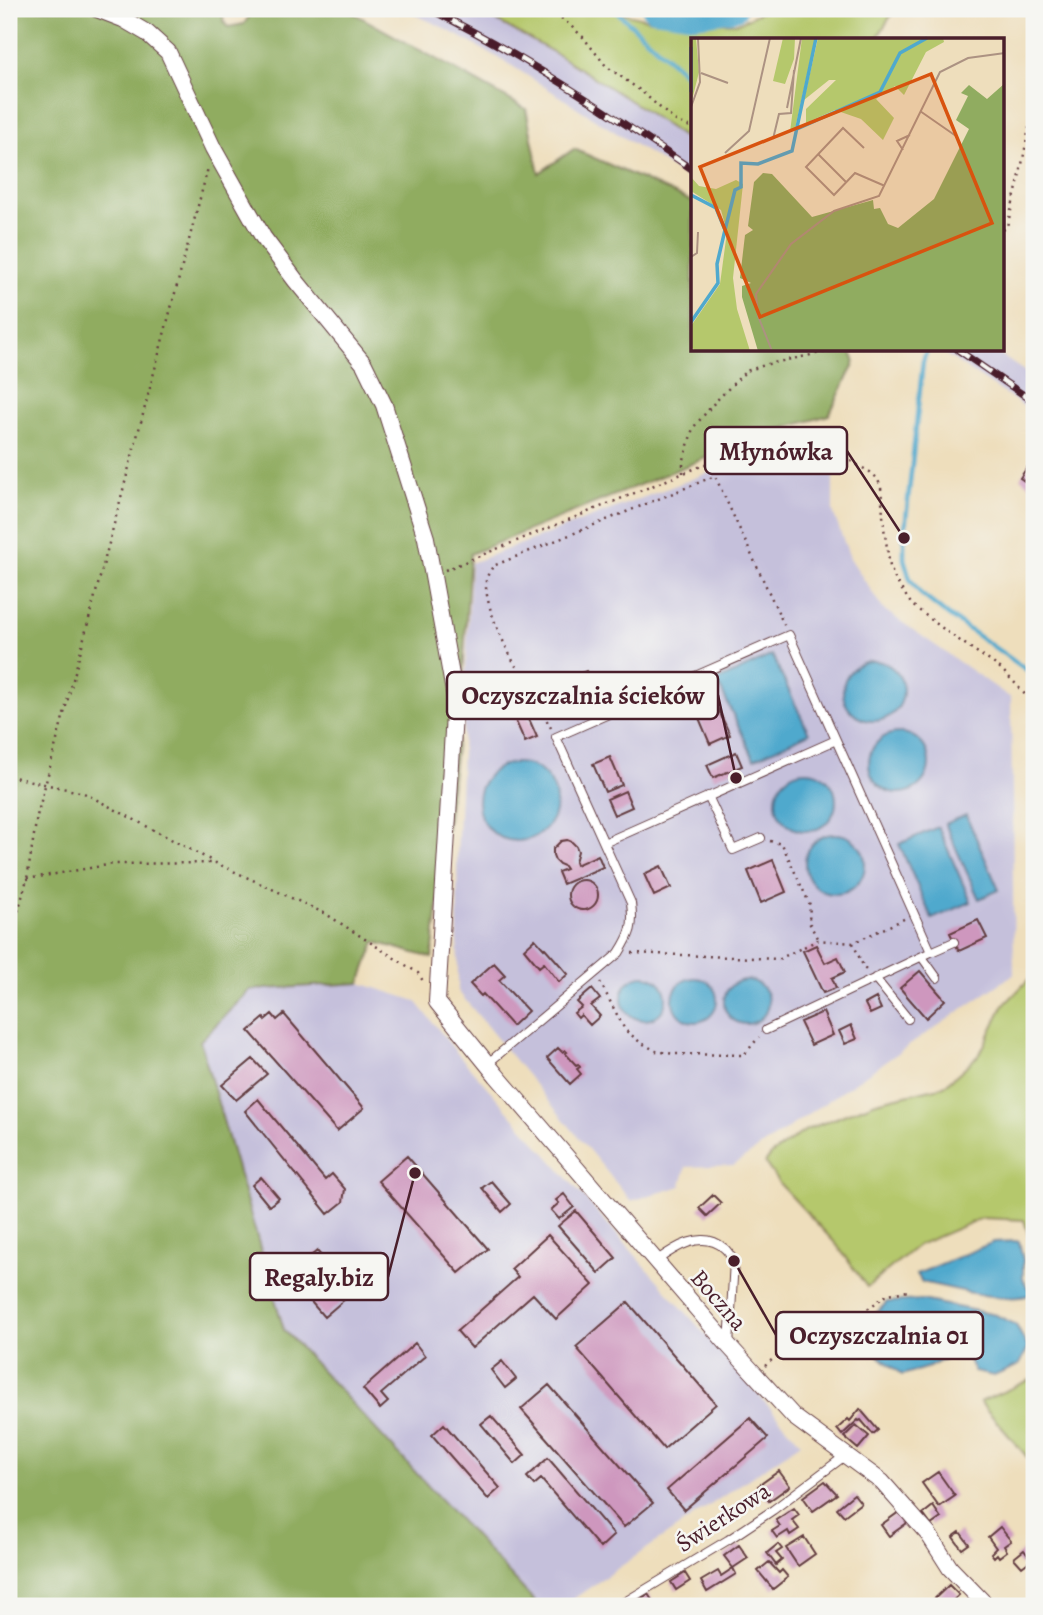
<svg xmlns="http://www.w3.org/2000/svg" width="1043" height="1615" font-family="Alegreya,serif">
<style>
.industrial{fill:#c5c0db}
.green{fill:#b5c86c;stroke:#80744c;stroke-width:2}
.forest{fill:#90ac60;stroke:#6d6646;stroke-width:2}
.water{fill:#4fa9cd;stroke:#4c647c;stroke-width:2}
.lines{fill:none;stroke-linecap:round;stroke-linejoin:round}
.stream{stroke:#4fa9cd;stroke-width:4.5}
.river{stroke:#4fa9cd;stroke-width:24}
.building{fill:#ce97be}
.lane-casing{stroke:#633c41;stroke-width:10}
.street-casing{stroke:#633c41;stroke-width:18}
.path{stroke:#633c41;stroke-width:2.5;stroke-dasharray:2 5;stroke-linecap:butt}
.lane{stroke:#fff;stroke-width:8}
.street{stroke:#fff;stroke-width:16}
.rail-casing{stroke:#4a1f2b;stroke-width:7}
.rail{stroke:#f6f6f2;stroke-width:4.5;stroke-dasharray:13;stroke-linecap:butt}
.labels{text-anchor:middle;stroke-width:5;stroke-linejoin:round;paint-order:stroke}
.street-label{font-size:24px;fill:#4a1f2b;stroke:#f6f6f2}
.inset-river{fill:none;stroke:#4fa9cd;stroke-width:3.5}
.inset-road{fill:none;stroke:#ac9282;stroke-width:2}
.view{fill:#d8530f;fill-opacity:0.15;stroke:#d8530f;stroke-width:3.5}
.inset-edge{fill:none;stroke:#4a1f2b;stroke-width:3.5}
.leader{fill:none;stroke:#4a1f2b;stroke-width:2.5}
.callout-dot{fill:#4a1f2b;stroke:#f6f6f2;stroke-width:2.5}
.callout{fill:#f6f6f2;stroke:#4a1f2b;stroke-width:2.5}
.callout-label{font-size:26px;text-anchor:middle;font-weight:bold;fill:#4a1f2b}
</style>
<rect width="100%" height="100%" fill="#f6f6f2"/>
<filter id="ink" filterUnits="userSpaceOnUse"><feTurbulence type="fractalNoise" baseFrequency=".0143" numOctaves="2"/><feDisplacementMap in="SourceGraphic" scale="14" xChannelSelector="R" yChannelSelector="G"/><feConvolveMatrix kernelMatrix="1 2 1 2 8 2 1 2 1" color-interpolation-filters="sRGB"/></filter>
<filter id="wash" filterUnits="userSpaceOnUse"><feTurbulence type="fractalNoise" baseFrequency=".00686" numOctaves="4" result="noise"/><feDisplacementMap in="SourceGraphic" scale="28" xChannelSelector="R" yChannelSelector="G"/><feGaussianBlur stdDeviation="1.57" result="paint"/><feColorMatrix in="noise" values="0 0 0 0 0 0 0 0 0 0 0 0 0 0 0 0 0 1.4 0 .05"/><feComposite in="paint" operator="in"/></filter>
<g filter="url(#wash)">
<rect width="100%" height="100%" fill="#eedebc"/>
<path class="industrial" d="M402,9h73l80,44 82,52 56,39v38l-187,-120 -68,-37z
M943,350h50l41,28v35l-92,-61z
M763,452l68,2 2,15v43l17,46 33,51 128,89 3,276 -280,191 -48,2 -5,19 -50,15 -173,-210 -1,-133 14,-295z
M360,983l56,18 41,52 344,390 -238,163h-24l-255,-276 -84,-289 50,-51z"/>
<path class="green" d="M475,9h133l43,11 87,3 29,-14h128l-19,31h-183v104l-56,-39 -82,-52z
M1034,974v278l-10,-32 -42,-2 -64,27 -51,42 -31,-43 -56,-60 -15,-21 7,-9 34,-24 70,-28 68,-16 36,-32 23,-48z
M1034,1378v87l-54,-63z"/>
<path class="forest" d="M9,9h215l-1,12 5,6 16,-3 10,-15h92l180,100 13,64 35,-24 119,53v148h157l5,12 -26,53 -67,20 -292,119 -8,139 -30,265 -57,-16 -15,41 -110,7 -50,51 84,289 255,276h-530z"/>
<path class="water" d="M772,655l37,78 -55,26 -37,-78z
M843 691a30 30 0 1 1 60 0a30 30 0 1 1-60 0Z
M869 763a30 30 0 1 1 60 0a30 30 0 1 1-60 0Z
M478 802a39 39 0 1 1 78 0a39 39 0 1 1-78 0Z
M776 801a30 30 0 1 1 60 0a30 30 0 1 1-60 0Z
M966,815l33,75 -20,9 -34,-75z
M938,827l33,75 -39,17 -33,-75z
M805 864a30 30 0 1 1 60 0a30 30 0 1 1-60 0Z
M622 998a22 22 0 1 1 44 0a22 22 0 1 1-44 0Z
M673 1000a22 22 0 1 1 44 0a22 22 0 1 1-44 0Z
M724 1002a22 22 0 1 1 44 0a22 22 0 1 1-44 0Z
M1019,1241l4,19v19l8,15c-21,11 -84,-7 -109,-12l-5,-8 77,-32z
M922,1300l74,15 20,10 12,23 -9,17 -25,11 -20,-4 -8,-20 -11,1 -26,14 -27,8 -23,-19 -11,-34 19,-20z"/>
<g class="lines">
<path class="stream" d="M614,9l79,72
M927,350l-4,11 -19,177v21l6,20 11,15 24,19 89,62"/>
<path class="river" d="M654,9l42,6 39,-6"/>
</g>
<g id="blocks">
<path class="building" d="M1030,463l4,2v23l-14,-10z
M586,671l7,18 -23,10 -8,-18z
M517,692l20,45 -12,5 -20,-45z
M718,709l12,26 -20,9 -11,-26z
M736,752l6,14 -29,12 -6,-13z
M610,757l12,28 -17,7 -12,-28z
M625,791l7,16 -18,8 -7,-16z
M567,840l5,2 4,4 2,5 -3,11 1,3 22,-10 5,12 -40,17 -5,-12 8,-3 -2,-3 -5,-2 -4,-4 -2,-5v-6l8,-8z
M773,860l13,32 -25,11 -13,-32z
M661,866l10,22 -17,8 -10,-22z
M568 895a15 15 0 1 1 30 0a15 15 0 1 1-30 0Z
M978,920l9,18 -28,13 -9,-18z
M535,939l9,10 1,-1 23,26 -9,8 -15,-19 -5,4 -15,-18z
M816,945l9,18 13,-6 7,15 -13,6 4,10 -13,5 -20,-42z
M494,963l11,12 -6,5 29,31 -16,15 -29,-32 -2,2 -11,-12z
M920,971l25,29 -19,18 -26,-30z
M592,989l8,10 -9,7 9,10 -10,9 -9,-10 -3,3 -4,-5 8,-6 -5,-5z
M876,998l5,11 -11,5 -5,-10z
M823,1012l10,23 -22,10 -11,-23z
M272,1014l5,6 7,-6 80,94 -27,23 -88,-100 15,-13 1,2z
M851,1025l6,14 -12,5 -6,-13z
M558,1048l4,4 3,-2 2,2 -2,1 11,12 2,-1 2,3 -3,2 4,5 -11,10 -23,-26z
M253,1059l14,15 -31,26 -14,-15z
M258,1099l67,81 7,-6 13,15 -2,13 -15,12 -83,-103z
M407,1156l81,93 -29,24 -81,-92z
M261,1177l18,21 -10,8 -17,-21z
M491,1181l20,23 -9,8 -20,-24z
M564,1194l10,13 -15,12 -8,-9 8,-7 -3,-3z
M713,1195l8,8 -14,13 -8,-8z
M576,1211l40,47 -17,15 -41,-47z
M548,1235l45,50 -37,34 -23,-25 -61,54 -15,-17 61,-54 -7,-8z
M317,1251l35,42 -28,24 -36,-42z
M628,1302l88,102 -52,45 -88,-102z
M415,1343l10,13 -44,38 7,8 -8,7 -17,-20z
M502,1361l14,18 -11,9 -14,-18z
M549,1385l104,118 -29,24 -103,-118z
M860,1409l18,21 -5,4 -12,-14 -2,1 -1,-1 -16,15 -5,-6 11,-10 2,2z
M491,1416l34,39 -10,9 -34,-40z
M750,1418l18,20 -84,72 -17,-20z
M444,1424l56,64 -12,11 -56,-64z
M856,1425l13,11 -11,13 -14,-12z
M548,1458l66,77 -14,13 -59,-69 -7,6 -7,-8z
M779,1471l11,15 -21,15 -11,-15z
M938,1472l17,24 -16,11 -17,-24z
M825,1481l12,13 -24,17 -10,-14z
M854,1494l7,9 -17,13 -7,-8z
M933,1506l8,12 -10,7 -8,-11z
M794,1508l5,7 -7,5 7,9 -9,6 -2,-4 -11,7 -5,-7 8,-5 -4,-6z
M899,1512l8,11 -18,13 -8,-11z
M1000,1527l11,14 -7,5 3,5 -8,6 -2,-3 -3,3 -3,-4 5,-5 -8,-11z
M960,1532l9,12 -7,5 -9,-12z
M804,1537l11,17 -17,12 -12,-18z
M778,1544l4,5 -6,4 6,7 -6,5 -9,-12z
M739,1545l9,13 -15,10 3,6 -29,18 -6,-11 17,-10 3,5 12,-8 -9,-12z
M1024,1550l7,10 -9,7 -8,-9z
M769,1562l10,11 3,-3 6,7 -15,12 -15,-18z
M685,1573l5,8 -14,9 -5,-8z
M949,1585l10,10 -12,11h-20z
M648,1594l6,9 -6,3h-27l4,-3 2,3 6,-5 2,2z"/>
</g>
</g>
<g filter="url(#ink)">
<use href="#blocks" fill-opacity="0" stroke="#633c41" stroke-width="2"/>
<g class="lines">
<g class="lane-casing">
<path id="lane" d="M708,796l25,54 28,-12
M604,843l232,-103
M931,952l23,-10
M922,957l15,21
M875,978l33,41
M487,1064l132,-111c12,-19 15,-27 12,-50l-75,-166 233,-102 142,317 -165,78
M656,1261c18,-13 46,-32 68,-13 4,3 7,9 10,13l-5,84
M618,1606l110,-66 45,-30 73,-55"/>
</g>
<g class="street-casing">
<path id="street" d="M97,9l26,10 24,14 21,19 45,96 50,89 33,44 68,83 20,41 42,133 29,159 -18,305 60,74 232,270 65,71 88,65 47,53 21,33 37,38"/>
</g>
<path class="path" d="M542,9l21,10 20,18 23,29 35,25 33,29 19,8
M1003,230l4,-4 12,-46 15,-78
M683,473v-10l10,-35 22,-26 31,-31 22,-7 67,-14
M445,570l308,-125 28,-4 29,4 26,8 34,19 7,6 4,9 3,41 6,39 6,14 16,24 38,29 50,34 14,14 15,17 5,1
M551,728c-19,-35 -68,-109 -65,-148 1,-5 5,-10 7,-14l222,-90 70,151
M9,776l75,17 130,69
M770,841l12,3 28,61 -1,17 9,18
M27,879l86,-15 103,-1 110,51 92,59 5,8
M853,943l11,25 3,3
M9,945l18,-66 10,-63 171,-648
M632,953l147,6 39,-19 35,3 53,-25
M600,982l25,48 15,12 16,9 18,3 70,1 15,-18
M765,1366l18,-16 33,-11 32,-16 40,-29 20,-3"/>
<use href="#lane" class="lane"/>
<use href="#street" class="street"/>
<g class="rail-casing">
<path id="rail" d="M429,9c93,45 179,103 264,161
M958,350l76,52"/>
</g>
<use href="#rail" class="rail"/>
</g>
</g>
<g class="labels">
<g class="street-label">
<text transform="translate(719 1300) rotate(49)" y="8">Boczna</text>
<text transform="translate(723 1517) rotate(-33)" y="8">Świerkowa</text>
</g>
</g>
<g transform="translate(691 38)">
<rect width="313" height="313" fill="#eedebc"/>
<path d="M0,0h5l3,34 -8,32zM92,0h12l-1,21 -9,25 -12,-3zM111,0h13l-20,91 -5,3zM127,0h125l1,4 -18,10 -22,43 -9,-9 -19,13 18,19 -11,22 -22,-21 -26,-9 -29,13v-14l30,-29h-7l-25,20zM0,139l8,9 17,3 20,-9 7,4 -10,94 4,31 13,42h-54l-5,-4v-21l29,-42 7,-52 -6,-22 -30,-19z" fill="#b5c86c"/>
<path d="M313,46v267h-246l-16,-54v-11l9,-3 -11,-5 5,-43 8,-5 -5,-4 6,-44 9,-9 9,1 40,43 61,-17 1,9 6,-1 8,16 10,4 36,-29 35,-70 -13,-9 12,-24 -7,-3 8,-8 18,14z" fill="#90ac60"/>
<path class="inset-river" d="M0,9v45M106,91l83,-37 20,-39 27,-15M0,157l25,13 9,22 -8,34 1,19 -27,39M34,192l10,-40 6,-3v-24l17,1 34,-13 24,-113"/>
<path class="inset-road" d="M10,35l27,10M0,69l9,-25 -2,-44M96,70l14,-70M229,73l36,25M82,101l6,-25 12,-1 3,-43M173,110l-21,-20 -37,39 28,28 21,-22 30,13M212,112l-6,-9 13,-6M34,115l24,-22 21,-93M127,116l28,28M0,219l6,-4 1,-21M81,313l-14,-35 -2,-22 35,-50 43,-33 45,-15 61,-124 28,-14 37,-5"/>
<path class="view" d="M240,36l61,149 -232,94 -60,-150z"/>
<rect width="313" height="313" class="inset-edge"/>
</g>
<path class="leader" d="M904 538L847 451M736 778L718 695M415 1173L388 1277M734 1261L776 1335"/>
<g class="callout-dot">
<circle cx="904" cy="538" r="7"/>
<circle cx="736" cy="778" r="7"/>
<circle cx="415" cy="1173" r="7"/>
<circle cx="734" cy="1261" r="7"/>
</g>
<g class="callout">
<rect x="705" y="427" width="142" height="47" rx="7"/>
<rect x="447" y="672" width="271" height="47" rx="7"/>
<rect x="250" y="1253" width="138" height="47" rx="7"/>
<rect x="776" y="1312" width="207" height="47" rx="7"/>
</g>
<g class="callout-label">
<text x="776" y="460">Młynówka</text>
<text x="583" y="704">Oczyszczalnia ścieków</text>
<text x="319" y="1286">Regaly.biz</text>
<text x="879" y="1344">Oczyszczalnia 01</text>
</g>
<rect width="1043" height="1615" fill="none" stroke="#f6f6f2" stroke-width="35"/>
</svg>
